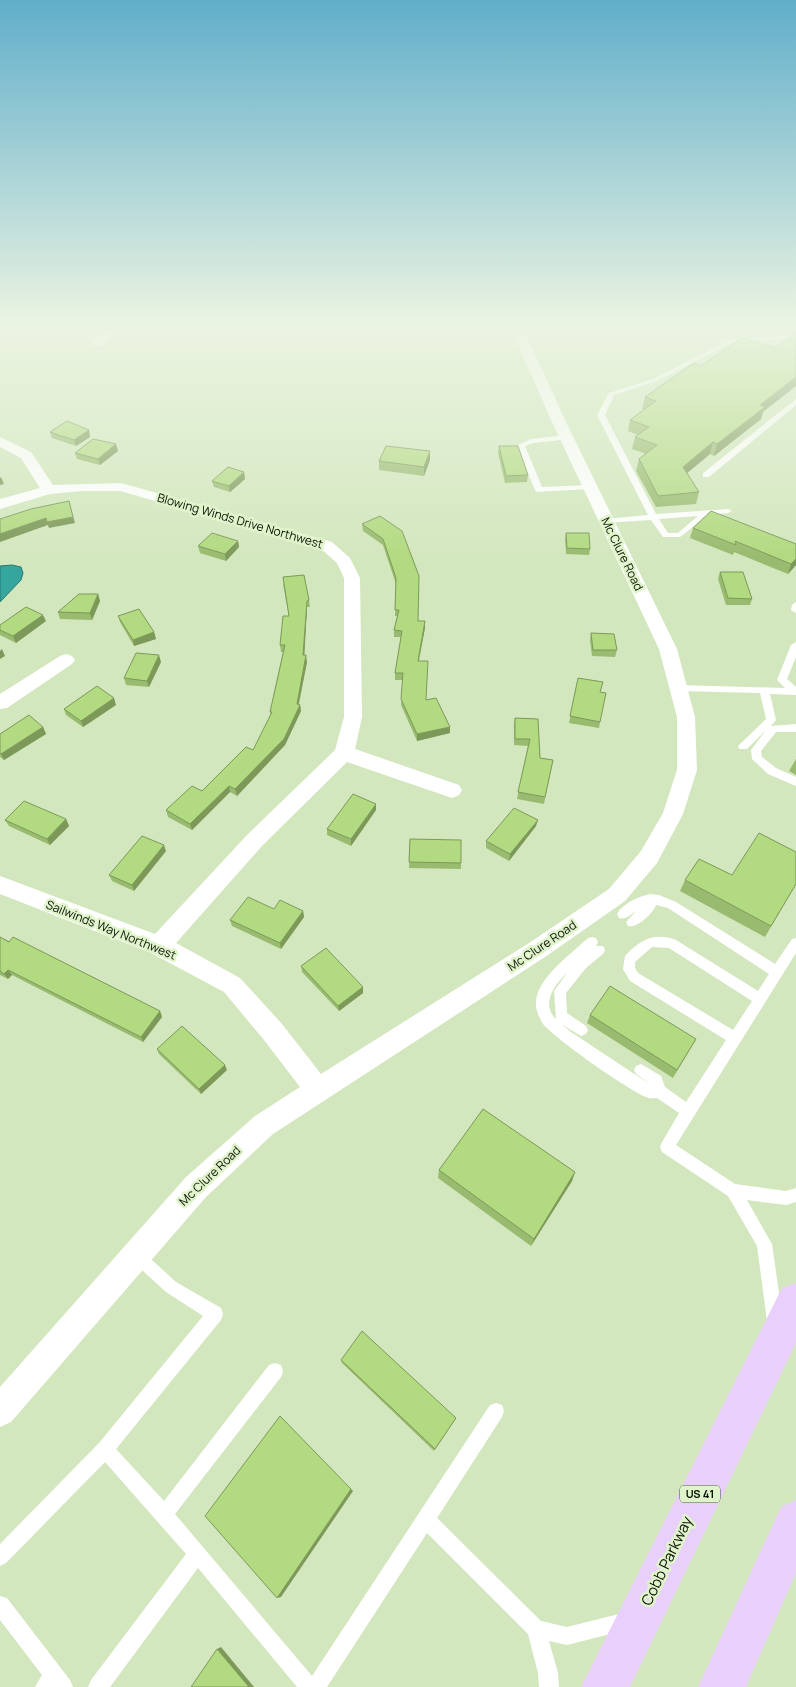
<svg xmlns="http://www.w3.org/2000/svg" width="796" height="1687" font-family="Manrope,sans-serif">
<style>
.water{fill:#35a69e;stroke:#287970}
.lines{fill:none;stroke-linecap:round;stroke-linejoin:round}
.lane{fill:#fff;fill-rule:evenodd}
.street{fill:#fff;fill-rule:evenodd}
.primary{fill:#e8d0fb;fill-rule:evenodd}
.wall{fill:#99bb6f}
.shaded-wall{fill:#7d995a}
.building{fill:#b2da81;stroke:#7d995a}
.labels{text-anchor:middle;stroke-width:5;stroke-linejoin:round;paint-order:stroke}
.shield{fill:#e0f4cb;stroke:#4a5440;stroke-width:1}
.shield-label{font-size:11px;font-weight:bold;fill:#0a1004}
.street-label{font-size:12px;fill:#0a1004;stroke:#e0f4cb}
.near-street-label{font-size:15px;fill:#0a1004;stroke:#e0f4cb}
</style>
<rect width="100%" height="100%" fill="#d3e7be"/>
<path class="water" d="M12,565l9,2 2,6 -2,7 -21,22v-36z"/>
<g class="lines">
<path class="lane" d="M796,335v4l-62,3 -77,39 -43,14 -9,20 51,99 72,-5 4,2 -4,2 -20,2 -28,22h-17l-12,-17 -48,3v-4h3l42,-4 -51,-100 12,-22 44,-14 78,-40zM698,516l-20,17h-10l-9,-14z
M796,399v6l-87,72h-6v-4z
M567,435h3v4l-37,4 -8,3 17,41 48,-2 4,2 -4,2 -54,3 -19,-44 1,-3 13,-6z
M796,602v11l-5,-3 1,-5z
M796,642v15l-9,22 9,8v8l-26,-1 6,26 -5,6 25,-2v8h-20l-15,19 1,6 14,11 20,9v9l-28,-12 -16,-15 -1,-9 15,-20 -19,19h-8l-1,-3 28,-27 -6,-26 -81,-2 -5,-3 5,-3 106,3 -8,-8 14,-35z
M650,894l9,1 17,7 99,62 17,-25 4,-1v15l-120,192 59,39 51,7 10,-3v14l-10,3 -39,-5 25,44 11,77 -2,6 -6,2 -6,-2 -2,-6 -10,-75 -29,-50 -66,-44 -2,-5 2,-5 17,-29 -22,-15c-4,0 -7,1 -11,-1 -18,-7 -92,-59 -103,-73 -3,-5 -8,-15 -7,-22 1,-24 35,-48 52,-64l4,-1 4,1 2,4 -2,4h7l2,4 -2,4 -17,14 -20,25 1,20 19,13 2,4 -2,4 -5,2 -20,-12 10,8 80,53 -15,-11 -2,-4 2,-4 5,-2 20,12 4,11 21,15 40,-62 -96,-59 -7,-12 2,-13c15,-16 29,-24 51,-16l82,51 11,-17 -101,-66 -12,-3c-3,8 -19,24 -28,21l-2,-4 10,-11c-6,4 -10,9 -17,7l-2,-4c6,-11 21,-17 33,-20zM652,947l17,1 83,53 -19,29 -95,-57 -3,-5v-6zM567,973l-13,18 2,28c-16,-15 -1,-35 11,-46z
M136,1247l5,3 35,32 45,26 2,6 -2,6 -105,129 48,52 105,-136 6,-2 6,2 2,6 -2,6 -106,137 137,162 178,-271 6,-2 6,2 2,6 -2,6 -65,101 104,103 26,6 60,-15 7,2 2,7 -2,7 -67,17 -18,-4 9,32 1,14h-20l-1,-14 -10,-39 -101,-101 -100,154h-30l-99,-119 -88,119h-22l3,-7 95,-126 -81,-92 -99,101 -6,3v-22l99,-101 104,-127 -37,-24 -35,-32 -3,-5 3,-5z
M0,1596l7,2 63,82 3,7h-38l7,-12 -42,-55z"/>
<path class="street" d="M123,322h15l-36,24h-8l-2,-3 2,-3z
M508,322h12l46,100 111,227 18,68 2,53 -14,44 -26,49 -32,38 -80,56 -272,177 -67,63 -195,225 -11,5v-40l186,-210 69,-61 45,-29 -36,-47 -40,-48 -73,-39 -151,-59v-18l155,58 93,-100 87,-84 9,-33v-139l-7,-15 -17,-15 -200,-57h-38l-32,3 -50,15v-10l40,-11 -19,-30 -21,-11v-10l31,15 22,33 68,-2 211,59 18,16 10,20 2,139 -7,32 104,36 3,5 -3,5 -7,3 -105,-36 -85,84 -86,97 64,35 42,46 39,50 208,-131 80,-54 32,-38 22,-38 14,-43v-53l-18,-68 -107,-227z
M66,654l6,2 3,4 -3,4 -65,44 -7,1v-15l60,-38z"/>
<path class="primary" d="M796,1283v60l-166,344h-49l201,-399z
M796,1500v73l-50,114h-48l83,-180z"/>
</g>
<path class="wall" d="M645,397l118,15 -2,7 -47,37 -4,-2 -23,19 12,19 -3,12 -40,3 -20,-36 3,-12 7,-5 -14,-5 3,-12 3,-2 -10,-4 2,-11 14,-11h-2z
M89,430l1,7 -14,9 -24,-8 -2,-6z
M499,446l29,29 -1,7 -22,1 -7,-30z
M118,451l-18,14 -23,-6 -2,-6z
M430,460l-6,16 -45,-6v-9z
M244,472l1,7 -15,13 -16,-5 -2,-6z
M711,511l85,54 -8,9 -54,-22 -1,3 -43,-17 3,-10z
M380,516l38,105h7v7l-6,33 7,39 24,27v6l-33,8 -16,-36 2,-25h-8v-7l6,-36h-7v-7l3,-14h-2l1,-32 -13,-39 -20,-14 -1,-7z
M566,533l24,16 -1,6 -23,-1 -1,-15z
M238,541l1,6 -13,14 -26,-8 -2,-7z
M720,572l32,27 -2,6h-24l-8,-26z
M283,584l26,16 1,7h-3l-3,48 3,7 -8,42 1,1 1,6 -16,34 -48,51 -7,-4 -38,38 -24,-13 -2,-7 36,-19 51,-41 18,-35 -1,-3 13,-60h-2l-1,-7 9,-29z
M98,594l2,7 -8,19 -32,-1 -2,-7z
M118,616l36,16 2,7 -22,7 -14,-24z
M46,621l-30,22 -16,-8v-10z
M591,633l26,17 -2,7 -23,-1 -2,-16z
M161,662l-12,25 -23,-2 -2,-7z
M578,678l22,14v30l-1,6 -30,-5z
M116,705l-33,22 -17,-12 -2,-6z
M515,718l23,1 2,39 13,2 -9,44 -27,-5 11,-53 -14,-1v-21z
M43,727l3,7 -42,26 -4,-3v-23z
M796,759v16l-7,-4z
M376,810l-25,36 -24,-11v-6z
M66,819l3,7 -19,19 -41,-19 -4,-6z
M536,826l-27,35 -23,-13v-7z
M410,839l51,24v6l-52,-1z
M166,851l-32,40 -22,-10 -3,-6z
M685,880l111,4 -31,53 -85,-46z
M274,909l29,2 1,6 -23,32 -49,-23 -2,-6z
M0,937l160,74 2,6 -19,25 -131,-67 -4,4 -8,-4z
M301,966l62,21v6l-24,18 -37,-39z
M590,1015l106,24 -23,39 -86,-55z
M157,1049l70,21 -26,24 -42,-40z
M439,1170l136,2 -3,9 -41,65 -93,-68z
M341,1360l115,58 -22,33 -92,-88z"/>
<path class="shaded-wall" d="M796,377v9l-33,26 -2,7 -47,37 3,-12 43,-39z
M89,430l1,7 -14,9 -2,-6z
M713,442l-3,12 -30,25 3,-12z
M116,444l2,7 -18,14 -2,-6z
M430,451v9l-6,16v-9z
M244,472l1,7 -15,13 -1,-6z
M1,477l3,7 -4,1v-7z
M69,501l6,22 -26,5 -1,-3 -48,17v-8z
M238,541l1,6 -13,14 -1,-7z
M796,559v6l-8,9 3,-10z
M98,594l2,7 -8,19 -2,-7z
M307,601v6l-3,55 -1,-7z
M43,615l3,6 -30,22 -3,-7z
M425,621v7l-8,39 1,-6z
M154,632l2,7 -22,7 -1,-6z
M2,649l3,7 -5,3v-8z
M159,655l2,7 -12,25 -2,-6z
M306,655l1,7 -10,49v-7z
M114,698l2,7 -33,22 -2,-6z
M300,705l1,6 -16,34 -48,51 -2,-7z
M43,727l3,7 -42,26 -3,-6z
M450,727v6l-33,8v-7z
M229,786l1,6 -38,38 -2,-6z
M376,804v6l-25,36v-7z
M66,819l3,7 -19,19 -3,-6z
M538,820l-2,6 -27,35 1,-7z
M164,845l2,6 -32,40 -2,-6z
M303,911l1,6 -23,32 -1,-6z
M8,970l4,5 -4,4 -4,-5z
M363,987v6l-24,18 -1,-5z
M160,1011l2,6 -19,25 -2,-5z
M225,1065l2,5 -26,24 -2,-5z
M575,1172l-3,9 -41,65 3,-7z
M351,1489l2,2 -72,106 -4,1z
M221,1647l33,40h-5l-32,-38z"/>
<path class="building" d="M796,333v44l-36,28 5,2 -48,37 -4,-2 -30,25 16,25 -41,4 -19,-37 18,-14 -22,-8 14,-10 -19,-7 26,-19 -11,-4 49,-34 7,3 41,-28 33,10z
M67,421l22,9 -15,10 -24,-8z
M93,439l23,5 -18,15 -23,-6z
M386,446l44,5 -6,16 -45,-6z
M499,446h19l10,29 -22,1z
M228,467l16,5 -15,14 -17,-5z
M69,501l4,16 -26,5 -1,-4 -46,16v-15l31,-10z
M711,511l85,33v15l-5,5 -56,-23 1,4 -43,-17z
M380,516l22,15 17,45 -1,45h7l-7,40h10l-2,39 10,-2 14,29 -33,7 -16,-35 2,-26h-8l7,-42 -8,-1 5,-20h-4l1,-32 -13,-39 -21,-15z
M212,533l26,8 -13,13 -27,-8z
M566,533h23l1,16 -23,-1z
M720,572h23l9,27 -24,-1z
M304,575l5,25 -2,1 -4,54h3l-9,49 3,1 -16,34 -49,50 -6,-3 -39,38 -24,-14 26,-24 10,5 44,-44 7,3 19,-38h-2l15,-67h-5l3,-29h6l-6,-39z
M79,594h19l-8,19 -32,-1z
M26,607l17,8 -30,21 -13,-6v-5z
M139,609l15,23 -21,8 -15,-24z
M591,633l23,1 3,16h-24z
M136,653l23,2 -12,26 -23,-3z
M578,678l25,4 -3,10 6,1 -6,29 -30,-6z
M97,686l17,12 -33,23 -17,-12z
M29,715l14,12 -42,27 -1,-1v-19z
M515,718l23,1 2,39 13,2 -8,37 -27,-5 12,-53h-15z
M353,794l23,10 -25,35 -24,-10z
M24,801l42,18 -19,20 -42,-19z
M514,808l24,12 -28,34 -24,-13z
M759,833l37,19v32l-25,42 -86,-46 14,-21 33,16z
M142,836l22,9 -32,40 -23,-10z
M410,839l51,1v23l-52,-1z
M248,897l26,12 6,-9 23,11 -23,32 -50,-23z
M0,937l9,5 4,-5 147,74 -19,26 -133,-67 -4,4 -4,-3z
M326,948l37,39 -25,19 -37,-40z
M610,986l86,53 -19,31 -87,-55z
M182,1026l43,39 -26,24 -42,-40z
M483,1109l92,63 -41,67 -95,-69z
M362,1331l94,87 -21,31 -94,-89z
M280,1416l71,73 -74,109 -72,-82z
M217,1649l32,38h-58z"/>
<linearGradient id="sky" x2="0" y2="1"><stop stop-color="#60aeca"/><stop offset="0.58" stop-color="#ebf4e2"/><stop offset="1" stop-color="#ebf4e2" stop-opacity="0"/></linearGradient>
<rect width="796" height="558" fill="url(#sky)"/>
<g class="labels">
<rect class="shield" x="680" y="1485.5" width="40" height="17" rx="4"/>
<g class="shield-label">
<text x="700" y="1498">US 41</text>
</g>
<g class="street-label">
<text transform="translate(240 521) rotate(16)" y="4">Blowing Winds Drive Northwest</text>
<text transform="translate(622 554) rotate(64)" y="4">Mc Clure Road</text>
<text transform="translate(111 930) rotate(22)" y="4">Sailwinds Way Northwest</text>
<text transform="translate(542 946) rotate(-34)" y="4">Mc Clure Road</text>
<text transform="translate(210 1176) rotate(-44)" y="4">Mc Clure Road</text>
</g>
<g class="near-street-label">
<text transform="translate(667 1561) rotate(-64)" y="5">Cobb Parkway</text>
</g>
</g>
</svg>
